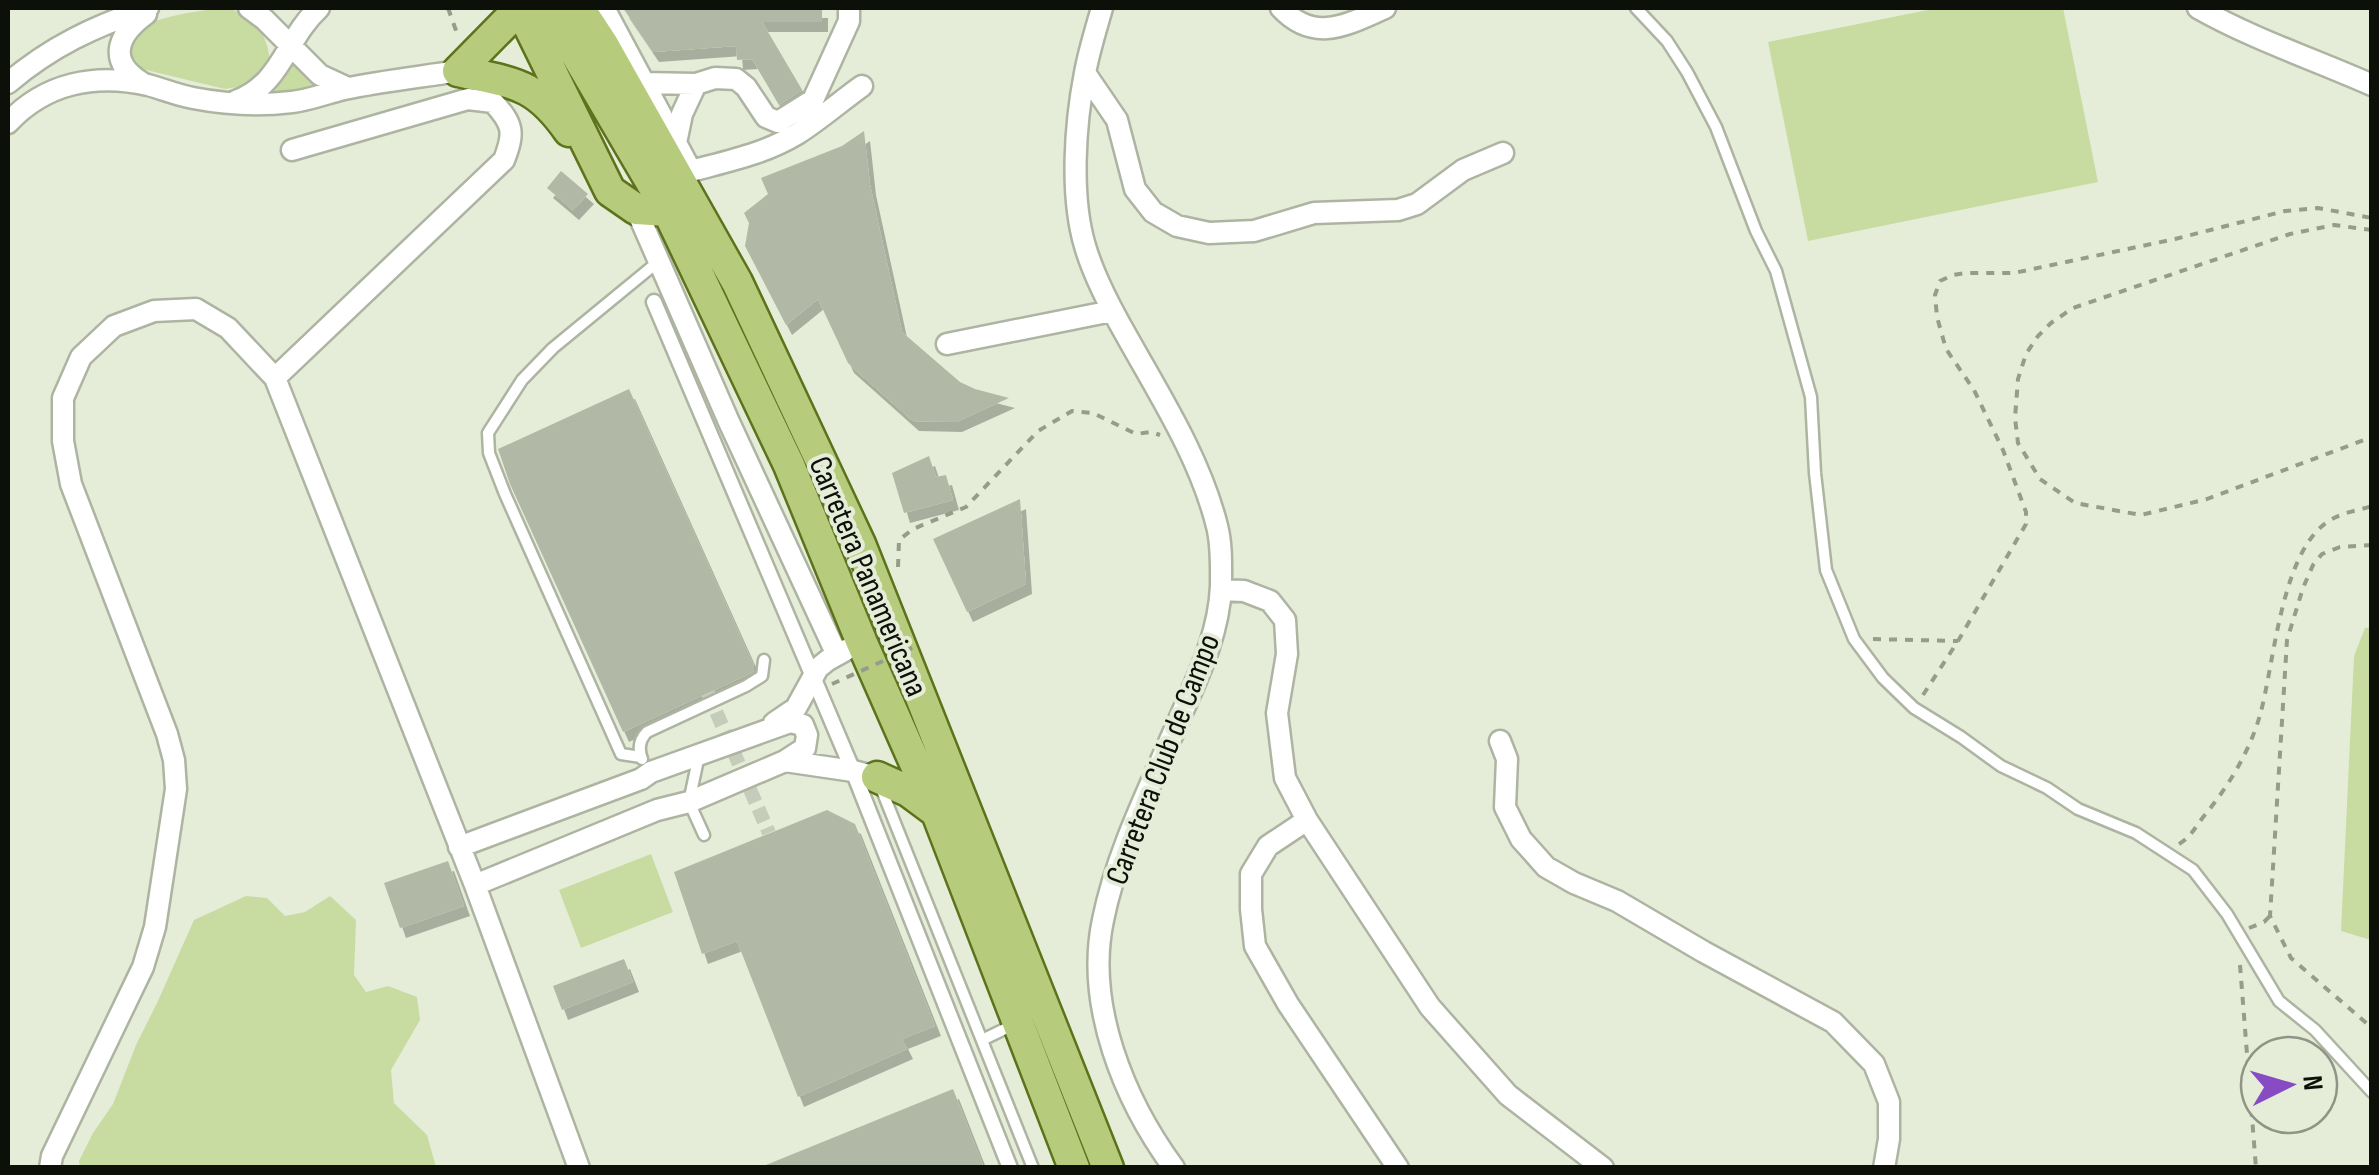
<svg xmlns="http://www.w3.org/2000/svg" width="2379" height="1175" font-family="'Sofia Sans Condensed',sans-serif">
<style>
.green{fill:#c8dca2}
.building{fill:#b1b8a5;filter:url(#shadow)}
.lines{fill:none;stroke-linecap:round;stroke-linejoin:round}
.pedestrian-tunnel{stroke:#c5ccb9;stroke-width:14;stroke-dasharray:14 7;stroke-linecap:butt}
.service-casing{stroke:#adb4a1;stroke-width:15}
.pedestrian-casing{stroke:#adb4a1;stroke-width:19}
.minor-casing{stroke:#adb4a1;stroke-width:25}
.primary-casing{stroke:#5c731c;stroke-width:35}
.path{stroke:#959c8c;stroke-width:4;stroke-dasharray:8 8;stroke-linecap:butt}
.service{stroke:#fff;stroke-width:10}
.pedestrian{stroke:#fff;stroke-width:14}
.minor{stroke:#fff;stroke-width:20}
.primary{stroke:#b7cb7d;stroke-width:30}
.path-bridge{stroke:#959c8c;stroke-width:4;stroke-dasharray:8 8;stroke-linecap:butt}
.labels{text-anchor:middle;stroke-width:8;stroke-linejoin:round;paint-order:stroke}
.street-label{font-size:32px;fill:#0d1009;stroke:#e5edd8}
</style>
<defs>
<filter id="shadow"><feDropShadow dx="6" dy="10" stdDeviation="0" flood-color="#0004"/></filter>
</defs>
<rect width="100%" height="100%" fill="#e5edd8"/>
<path class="green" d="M228,8c27,10 39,24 42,54l-10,14 -16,10 -19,3 -83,-20 -13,-17 5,-21c22,-15 67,-21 94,-23z
M1938,8h125l35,174 -290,59 -40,-199z
M292,58l10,14 20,14 -29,6 -26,2 12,-12z
M2371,627h1l-1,313 -30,-9 13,-275 11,-28z
M651,854l22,58 -92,36 -22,-58z
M246,896l21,2 18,18 20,-4 25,-16 26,24 -2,55 12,17 22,-6 29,11 3,23 -29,50 3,33 33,32 9,32h-356l-1,-6 14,-28 20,-29 23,-59 21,-42 37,-83z"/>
<path class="building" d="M623,8h199v14h-60l40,68 -23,15 -27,-46 -15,1 -1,-14 -83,6z
M864,131l6,54 32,147 58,50 15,7 34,9 -53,24 -43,-1 -65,-58 -30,-64 -32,26 -41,-79 4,-23 -5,-10 24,-19 -7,-16 81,-32z
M561,171l27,23 -15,16 -26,-22z
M629,389l125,277v5l-7,4 -124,57 -113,-248 -12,-35z
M929,456l7,21 10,-2 7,25 -49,13 -12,-40z
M1020,499l6,85 -59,28 -34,-73z
M827,810l28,14 80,202 -33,13 5,10 -109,48 -61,-156 -35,13 -28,-82z
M448,861l16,45 -64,22 -16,-45z
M624,959l9,23 -71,28 -9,-24z
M953,1089l31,79h-223v-1z"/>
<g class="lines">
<path class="pedestrian-tunnel" d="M708,693l61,140"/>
<g class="service-casing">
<path id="service" d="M1636,8l31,33 20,31 29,55 40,104 20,40 35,126 4,76 11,97 28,69 29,39 31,30 47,29 40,29 46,22 31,21 58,24 57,37 34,44 52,87 36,29 57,62
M699,755l-10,47 15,33
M641,757l-20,-3 -116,-260 -16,-41 -1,-20 34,-53 31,-32 106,-87
M642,759c-4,-10 -3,-19 5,-27l99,-46 16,-10 2,-16
M881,788l152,380
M982,1040l31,-15"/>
</g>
<g class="pedestrian-casing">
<path id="pedestrian" d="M654,302l199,469 157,397"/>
</g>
<g class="minor-casing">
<path id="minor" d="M249,8l15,11 56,56 28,13
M604,8l87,163c37,-10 73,-17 106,-37 21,-13 44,-33 65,-48
M1102,8c-6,21 -13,43 -17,65 -10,51 -15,123 0,173 9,31 25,61 41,89 34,61 74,123 91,191 5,19 4,41 4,60 -2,49 -24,92 -43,136 -28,65 -61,129 -75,198 -18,85 21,180 71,248
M1281,8c34,36 67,16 104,0
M2198,8c55,31 115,51 174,77
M1085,73l32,47 18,69 18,23 24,14 32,7 45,-2 60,-18 84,-3 19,-6 46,-34 40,-17
M8,83c44,-37 85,-56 140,-75
M644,83l52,1
M144,84c-37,-22 -28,-48 2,-70
M236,101c46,-17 50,-63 83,-93
M8,123c37,-40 87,-50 140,-38 15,4 29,10 45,13 31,6 67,8 99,4 18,-2 35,-9 52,-13 38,-8 76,-12 114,-18
M676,143l6,-29 14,-30 19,-6 21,1 10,8 20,30 12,5 35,-22 36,-79v-13
M636,209l93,213 108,233
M947,344l165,-33
M275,378l229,-218c11,-28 9,-36 -11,-58l-25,-3 -176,51
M1221,590l23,1 26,10 15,19 2,34 -10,59 8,65 22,42 123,187 78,88 95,73
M774,723l22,-15 22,-40 10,-8 18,-10
M1500,741l7,18 -2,48 16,32 25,28 28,16 43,18 87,51 129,70 41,42 15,38v37l-5,29
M785,761l68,10 24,6
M1307,820l-39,26 -17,28v35l4,37 33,58 110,164
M459,847l182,-68 10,-7 139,-50 13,3 4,10 -2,13 -20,13 -96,41 -32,8 -182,75
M50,1168l2,-12 91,-189 12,-40 21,-138 -2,-29 -7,-26 -96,-250 -8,-43v-43l18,-41 33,-31 40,-15 42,-2 32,19 47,50 200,507 104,283"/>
</g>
<g class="primary-casing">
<path id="primary" d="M520,8l90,183 26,18 32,2
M549,8l119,203 121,254 73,178 75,170 137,355
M579,8l23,35 135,239 123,262 248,624
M458,71c55,12 77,11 111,60
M458,71l62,-63
M877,777l31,14 27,20"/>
</g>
<path class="path" d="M448,8l10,28
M2372,230l-38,-5 -44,9 -217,74 -22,15 -13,13 -12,18 -8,25 -3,39 3,25 22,36 35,24 66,12 66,-16 165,-62
M2372,545l-32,2 -18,7 -9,11 -10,23 -16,52 -17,276 21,42 81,70
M898,567l1,-27 14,-11 53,-22 72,-76 34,-20 21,2 43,21 15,-2 9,3
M1873,639l85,2
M1923,695l35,-54 68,-117v-12l-23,-62 -29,-60 -28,-41 -9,-32 -2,-22 5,-14 13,-6 13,-2h48l161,-34 110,-28 33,-3 54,10
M2179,844c12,-7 17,-18 25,-28 24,-29 46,-65 56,-101 15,-53 21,-171 74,-197 11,-6 26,-8 38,-12
M2249,928l15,-6 6,-6
M2240,965l16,203"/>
<use href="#service" class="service"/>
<use href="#pedestrian" class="pedestrian"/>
<use href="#minor" class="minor"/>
<use href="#primary" class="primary"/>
<path class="path-bridge" d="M832,684l82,-37"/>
</g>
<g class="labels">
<g class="street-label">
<text transform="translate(869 576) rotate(67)" y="11">Carretera Panamericana</text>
<text transform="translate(1162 759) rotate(-69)" y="11">Carretera Club de Campo</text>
</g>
</g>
<rect width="2379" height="1175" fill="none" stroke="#0d1009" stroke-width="20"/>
<g transform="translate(2289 1085) rotate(85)"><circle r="48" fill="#e5edd8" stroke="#8f9585" stroke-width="2.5"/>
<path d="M0-8L18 38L0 25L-18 38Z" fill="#874cc3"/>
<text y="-15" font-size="28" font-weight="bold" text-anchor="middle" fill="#0d1009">N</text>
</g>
</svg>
